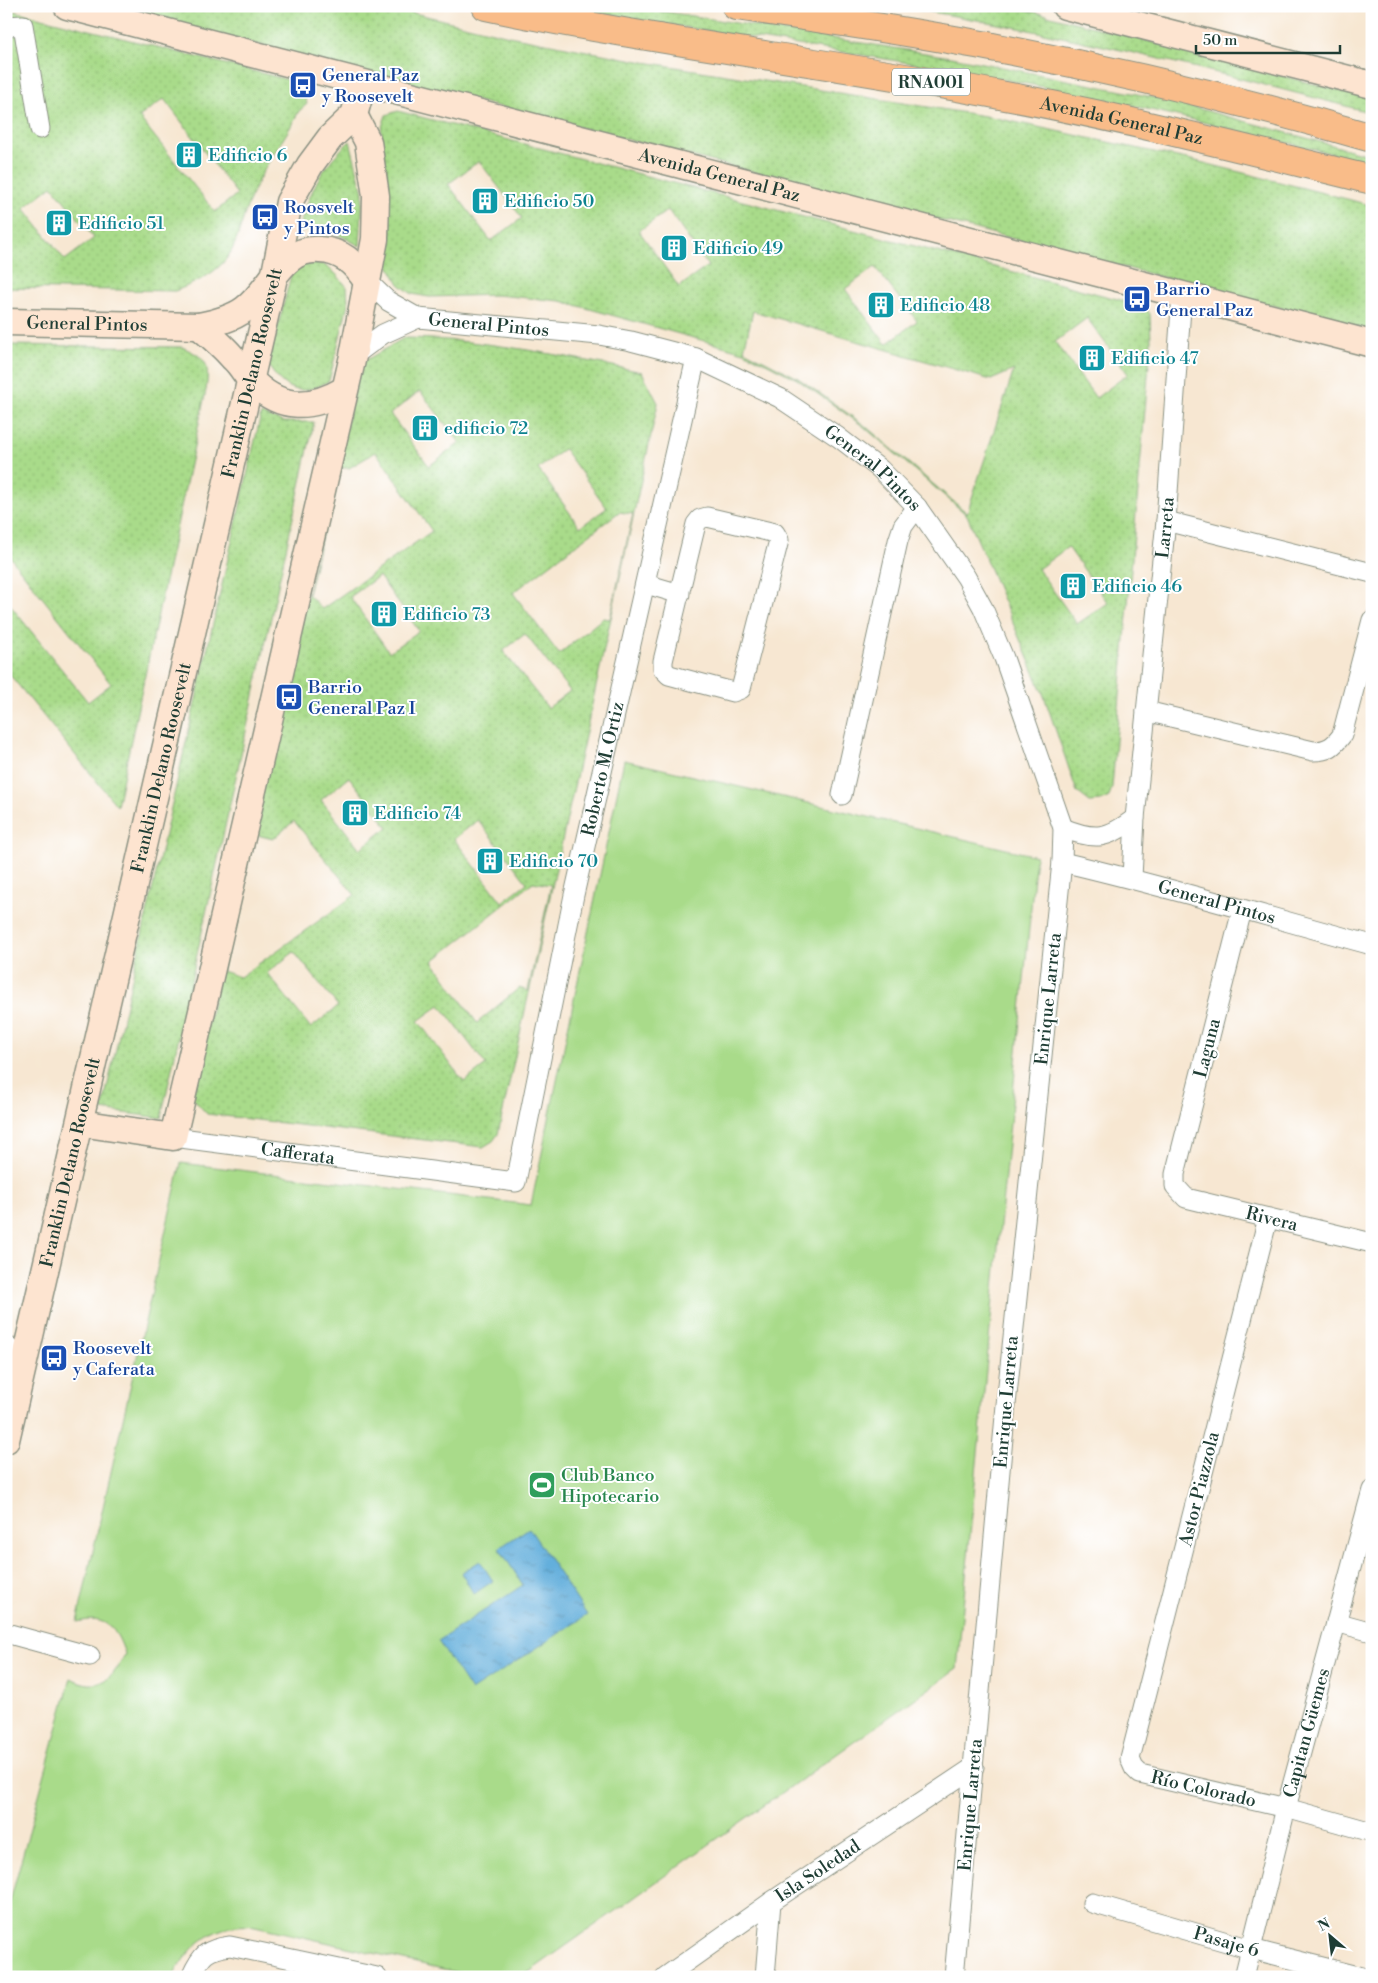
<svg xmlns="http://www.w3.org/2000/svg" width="1378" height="1983" font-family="'Libre Bodoni',serif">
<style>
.green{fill:url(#green-dots);stroke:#648c5f;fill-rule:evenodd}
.pitch{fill:#a9db8a;stroke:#648c5f}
.water{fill:url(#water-ripples);stroke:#427688}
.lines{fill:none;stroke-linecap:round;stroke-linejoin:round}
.street-casing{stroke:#8b9283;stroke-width:21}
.secondary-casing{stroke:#8b9283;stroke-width:29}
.highway-casing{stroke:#8b9283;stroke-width:30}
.street{stroke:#fff;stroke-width:19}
.secondary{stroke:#fde4d0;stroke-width:26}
.highway{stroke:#f9bc89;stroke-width:28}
.labels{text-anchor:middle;stroke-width:4;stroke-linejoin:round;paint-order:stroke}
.shield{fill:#fff;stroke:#627771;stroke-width:1}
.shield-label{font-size:16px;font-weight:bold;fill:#1f3d34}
.transit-label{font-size:18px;fill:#164399;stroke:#fff;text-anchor:start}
.street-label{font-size:18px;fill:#1f3d34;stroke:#fff}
.culture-label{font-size:18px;fill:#0d838f;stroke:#fff;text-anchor:start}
.leisure-label{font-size:18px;fill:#27864d;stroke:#fff;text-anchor:start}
</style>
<defs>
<pattern id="green-dots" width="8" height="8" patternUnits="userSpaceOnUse" patternTransform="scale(1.25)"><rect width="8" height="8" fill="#a9db8a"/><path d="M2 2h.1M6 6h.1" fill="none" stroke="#91bd78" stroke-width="1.8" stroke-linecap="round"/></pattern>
<pattern id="water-ripples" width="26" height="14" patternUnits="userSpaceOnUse" patternTransform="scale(1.25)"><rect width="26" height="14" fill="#64afdc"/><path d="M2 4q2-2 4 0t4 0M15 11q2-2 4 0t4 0" fill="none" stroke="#5290b3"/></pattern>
</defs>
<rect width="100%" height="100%" fill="#fff"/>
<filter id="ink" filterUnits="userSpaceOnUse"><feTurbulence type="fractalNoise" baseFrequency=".02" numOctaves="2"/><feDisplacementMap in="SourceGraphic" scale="10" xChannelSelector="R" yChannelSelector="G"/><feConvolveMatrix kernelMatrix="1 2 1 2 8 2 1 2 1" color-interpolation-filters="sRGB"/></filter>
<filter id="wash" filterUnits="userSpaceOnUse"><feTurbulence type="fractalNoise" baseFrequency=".0096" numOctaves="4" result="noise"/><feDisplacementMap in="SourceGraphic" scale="20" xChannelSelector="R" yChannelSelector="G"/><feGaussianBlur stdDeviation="1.12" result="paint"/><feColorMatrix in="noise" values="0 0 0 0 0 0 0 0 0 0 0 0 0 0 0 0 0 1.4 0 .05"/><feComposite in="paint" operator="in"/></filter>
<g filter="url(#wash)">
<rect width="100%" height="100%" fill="#f7e7d2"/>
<path class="green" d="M108,6h277l124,30 135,26 347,55 205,44 155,39 21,6v125z
M562,6h67l328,52 210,42 205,56v7c-108,-25 -215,-54 -323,-75 -162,-32 -325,-52 -487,-82z
M895,6h117l360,93v14c-158,-42 -316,-82 -477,-107z
M6,9l295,74 6,21 -8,7c-12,25 -29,46 -41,70 -29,59 -10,82 -83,110l-169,-3zM164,99l73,95 -22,18 -76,-95zM52,186l42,52 -29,22 -41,-52z
M398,111l746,195 6,8 1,27 -39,446 -3,10 -8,4 -11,1 -13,-10 -33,-96 -77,-181 -104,-89 -66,-47 -53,-27 -183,-51 -64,-6 -68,2 -17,-3 -13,-10 -14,-26 4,-72 -8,-56 5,-15zM479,161l43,57 -31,23 -43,-57zM668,210l40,56 -29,21 -40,-56zM875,267l42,54 -31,23 -41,-55zM753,311l238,69 23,-10 -47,143 -103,-88 -66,-47 -54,-28zM1087,318l41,56 -32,24 -41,-56zM1068,547l40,56 -31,21 -39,-55z
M350,141l13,52 -3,53 -38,-20 -25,7c14,-41 20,-62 53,-92z
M304,264h19l13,10 11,13 1,17 -19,77c-28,16 -44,11 -61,-16l23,-90z
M404,338c80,1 160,18 238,34l16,31 -160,731 -5,7 -10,6 -276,-33 -16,-18 170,-733zM420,391l40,52 -31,23 -39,-52zM564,449l43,59 -27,19 -42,-58zM376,452l56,79 -110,78 -14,-15 30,-126h11zM619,512l14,2 -23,105 -7,-1 -44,36 -46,-61zM379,576l40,55 -30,21 -39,-55zM525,634l45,57 -22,17 -45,-57zM349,777l39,50 -28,22 -39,-49zM478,820l49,63 -25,19 -48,-63zM294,821l61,74 -115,82 -18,-6 31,-137 20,5zM533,882l18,3 -23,106 -9,-3 -42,35 -44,-62zM294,952l44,54 -27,22 -44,-55zM440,1005l46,60 -22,17 -46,-61z
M6,345l176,2c25,11 28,16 24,43l-89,416 -111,-136v-70l82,102 23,-18 -105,-132z
M261,414l23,8h30l-153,696 -59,-8z"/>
<path class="pitch" d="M624,760l412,96 -79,813 -435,308h-44l-223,-51c-38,-4 -65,17 -82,51h-167v-61l65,-238c28,15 42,1 54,-24 -9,-26 -18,-39 -48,-32l104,-459 350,42z"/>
<path class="water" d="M529,1528l58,87 -116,76 -33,-50 85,-56 -24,-37z
M480,1561l13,20 -19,13 -13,-21z"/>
</g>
<g filter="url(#ink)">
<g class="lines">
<g class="street-casing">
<g id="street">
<path d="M6,26l17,-1 17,104"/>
<path id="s1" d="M366,280l22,21 30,17 181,17 32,6 65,17 84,40 58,39 42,32 37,38 49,70 17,31 21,50 59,170 -1,34 -56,543 -52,572"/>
<path d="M353,356l30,-22 35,-16"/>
<path d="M707,517l68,16 4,7 -38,149 -8,3 -64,-17 -6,-6v-8l33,-137 4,-5z"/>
<path d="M1166,521l206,52"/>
<path d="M646,584l34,10"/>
<path d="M1146,711l167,40c15,0 21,-5 29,-16l30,-115"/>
<path d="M842,795l56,-254 5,-15 14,-19"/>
<path d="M1063,828c32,13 45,11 72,-10"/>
<path id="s2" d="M1062,862c104,24 206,55 310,83"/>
<path id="s3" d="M1132,878l3,-60 31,-297 16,-227"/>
<path id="s4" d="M1242,910l-67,264v12l11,12 186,45"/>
<path id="s5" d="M173,1137l343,45 58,-287 122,-537"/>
<path id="s6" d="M1268,1218l-138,541 4,9 6,6 146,34 86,24"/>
<path d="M6,1345l17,19"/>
<path d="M1336,1622l36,10"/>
<path d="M6,1633l84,23"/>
<path id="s7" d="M1092,1903l159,46 111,28"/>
<path d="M191,1977c10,-22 15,-28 39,-31l147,31"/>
<path id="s8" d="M665,1977l106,-75 203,-135"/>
<path d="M765,1977l6,-75"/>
<path id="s9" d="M1244,1977l42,-169 86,-318"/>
</g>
</g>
<g class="secondary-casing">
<g id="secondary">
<path id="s10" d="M67,6l1305,338"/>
<path d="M1065,6l307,79"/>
<path id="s11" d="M6,322l193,4c15,-3 33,-7 46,-17 27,-20 36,-62 75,-59 22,1 34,13 46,30"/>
<path d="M199,326c12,10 24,20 34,32 7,6 11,14 17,21 28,31 60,31 94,11"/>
<path d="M80,1123l93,14 180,-781 22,-117 1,-43 -8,-54 -14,-27"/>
<path id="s12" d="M6,1440l269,-1167 14,-71 21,-37 20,-27 24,-23 9,-31"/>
</g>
</g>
<g class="highway-casing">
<g id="highway">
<path id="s13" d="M486,6c170,36 343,56 514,89 125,23 248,55 372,85"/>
<path d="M736,6c87,13 174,25 261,42 126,24 251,54 375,90"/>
</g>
</g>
<use href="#street" class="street"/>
<use href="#secondary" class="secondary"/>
<use href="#highway" class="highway"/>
</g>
</g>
<defs>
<g id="bus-square" transform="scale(1.4375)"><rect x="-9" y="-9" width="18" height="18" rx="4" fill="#1a4fb4" stroke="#fff"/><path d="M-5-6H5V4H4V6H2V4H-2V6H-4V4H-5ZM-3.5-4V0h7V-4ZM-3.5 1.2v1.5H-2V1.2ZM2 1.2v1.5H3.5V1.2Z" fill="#fff"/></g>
<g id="building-square" transform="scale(1.4375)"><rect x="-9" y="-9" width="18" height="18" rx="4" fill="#0f9aa8" stroke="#fff"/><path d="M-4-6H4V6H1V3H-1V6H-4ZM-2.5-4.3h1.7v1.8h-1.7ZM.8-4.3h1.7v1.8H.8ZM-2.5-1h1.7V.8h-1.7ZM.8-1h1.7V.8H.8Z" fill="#fff"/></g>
<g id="stadium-square" transform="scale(1.4375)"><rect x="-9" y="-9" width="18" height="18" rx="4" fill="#2e9e5b" stroke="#fff"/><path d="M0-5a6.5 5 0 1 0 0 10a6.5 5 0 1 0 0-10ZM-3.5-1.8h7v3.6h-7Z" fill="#fff"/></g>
</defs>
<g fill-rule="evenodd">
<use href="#bus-square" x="303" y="85"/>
<use href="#building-square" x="189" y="155"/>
<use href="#building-square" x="485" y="201"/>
<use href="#bus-square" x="265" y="217"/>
<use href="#building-square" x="59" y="223"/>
<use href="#building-square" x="674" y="248"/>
<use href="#bus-square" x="1137" y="299"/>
<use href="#building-square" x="881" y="305"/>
<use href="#building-square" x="1092" y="358"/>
<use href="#building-square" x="425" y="428"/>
<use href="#building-square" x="1073" y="586"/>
<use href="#building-square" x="384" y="614"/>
<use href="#bus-square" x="289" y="697"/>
<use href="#building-square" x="355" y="813"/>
<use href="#building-square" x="490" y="861"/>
<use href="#bus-square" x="54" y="1358"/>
<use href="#stadium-square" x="542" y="1485"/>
</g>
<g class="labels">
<rect class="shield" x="892" y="68.5" width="78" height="27" rx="4"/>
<g class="shield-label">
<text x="931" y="88">RNA001</text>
</g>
<g class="transit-label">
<text x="322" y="81">General Paz<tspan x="322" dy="21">y Roosevelt</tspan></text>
<text x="284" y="213">Roosvelt<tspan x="284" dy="21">y Pintos</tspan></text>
<text x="1156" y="295">Barrio<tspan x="1156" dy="21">General Paz</tspan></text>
<text x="308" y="693">Barrio<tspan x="308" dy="21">General Paz I</tspan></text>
<text x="73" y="1354">Roosevelt<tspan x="73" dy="21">y Caferata</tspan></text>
</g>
<g class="street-label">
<text dy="6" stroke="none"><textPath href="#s13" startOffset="646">Avenida General Paz</textPath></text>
<text dy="6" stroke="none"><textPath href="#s10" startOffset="674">Avenida General Paz</textPath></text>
<text dy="6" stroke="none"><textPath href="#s11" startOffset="81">General Pintos</textPath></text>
<text dy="6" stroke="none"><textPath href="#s1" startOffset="136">General Pintos</textPath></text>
<text dy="6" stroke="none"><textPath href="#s12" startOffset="1095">Franklin Delano Roosevelt</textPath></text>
<text dy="6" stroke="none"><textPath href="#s1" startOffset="556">General Pintos</textPath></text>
<text dy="6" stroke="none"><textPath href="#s3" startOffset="352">Larreta</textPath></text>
<text dy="6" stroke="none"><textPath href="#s12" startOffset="690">Franklin Delano Roosevelt</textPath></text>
<text dy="6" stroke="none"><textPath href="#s5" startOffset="768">Roberto M. Ortiz</textPath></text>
<text dy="6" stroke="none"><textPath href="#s2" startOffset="160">General Pintos</textPath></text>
<text transform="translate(1048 999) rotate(-84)" y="6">Enrique Larreta</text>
<text transform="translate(1207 1048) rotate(-76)" y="6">Laguna</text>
<text dy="6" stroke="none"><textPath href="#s5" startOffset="126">Cafferata</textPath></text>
<text dy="6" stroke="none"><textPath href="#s12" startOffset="285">Franklin Delano Roosevelt</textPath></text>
<text dy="6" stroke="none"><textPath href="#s4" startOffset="389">Rivera</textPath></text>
<text transform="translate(1006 1402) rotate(-85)" y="6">Enrique Larreta</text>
<text transform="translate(1199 1489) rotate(-76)" y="6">Astor Piazzola</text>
<text dy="6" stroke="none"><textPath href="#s9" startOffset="252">Capitan Güemes</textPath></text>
<text dy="6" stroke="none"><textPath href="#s6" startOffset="642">Río Colorado</textPath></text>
<text transform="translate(970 1805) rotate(-85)" y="6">Enrique Larreta</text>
<text dy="6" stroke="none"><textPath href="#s8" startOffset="186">Isla Soledad</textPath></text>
<text dy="6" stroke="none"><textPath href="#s7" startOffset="140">Pasaje 6</textPath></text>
</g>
<g class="culture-label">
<text x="208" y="161">Edificio 6</text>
<text x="504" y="207">Edificio 50</text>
<text x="78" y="229">Edificio 51</text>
<text x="693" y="254">Edificio 49</text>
<text x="900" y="311">Edificio 48</text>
<text x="1111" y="364">Edificio 47</text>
<text x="444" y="434">edificio 72</text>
<text x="1092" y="592">Edificio 46</text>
<text x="403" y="620">Edificio 73</text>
<text x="374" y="819">Edificio 74</text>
<text x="509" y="867">Edificio 70</text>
</g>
<g class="leisure-label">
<text x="561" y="1481">Club Banco<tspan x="561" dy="21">Hipotecario</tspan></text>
</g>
</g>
<rect width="1378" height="1983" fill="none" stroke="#fff" stroke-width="25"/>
<g transform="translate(1330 1936) rotate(332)" stroke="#ffffff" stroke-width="4" paint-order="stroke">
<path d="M0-4L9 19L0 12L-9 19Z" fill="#1f3d34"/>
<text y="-8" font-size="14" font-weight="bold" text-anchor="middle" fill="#1f3d34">N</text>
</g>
<path d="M1196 45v8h144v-8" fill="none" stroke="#1f3d34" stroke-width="2.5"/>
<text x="1203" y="45" font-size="15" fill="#1f3d34" stroke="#ffffff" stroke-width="4" paint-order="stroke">50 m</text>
</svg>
